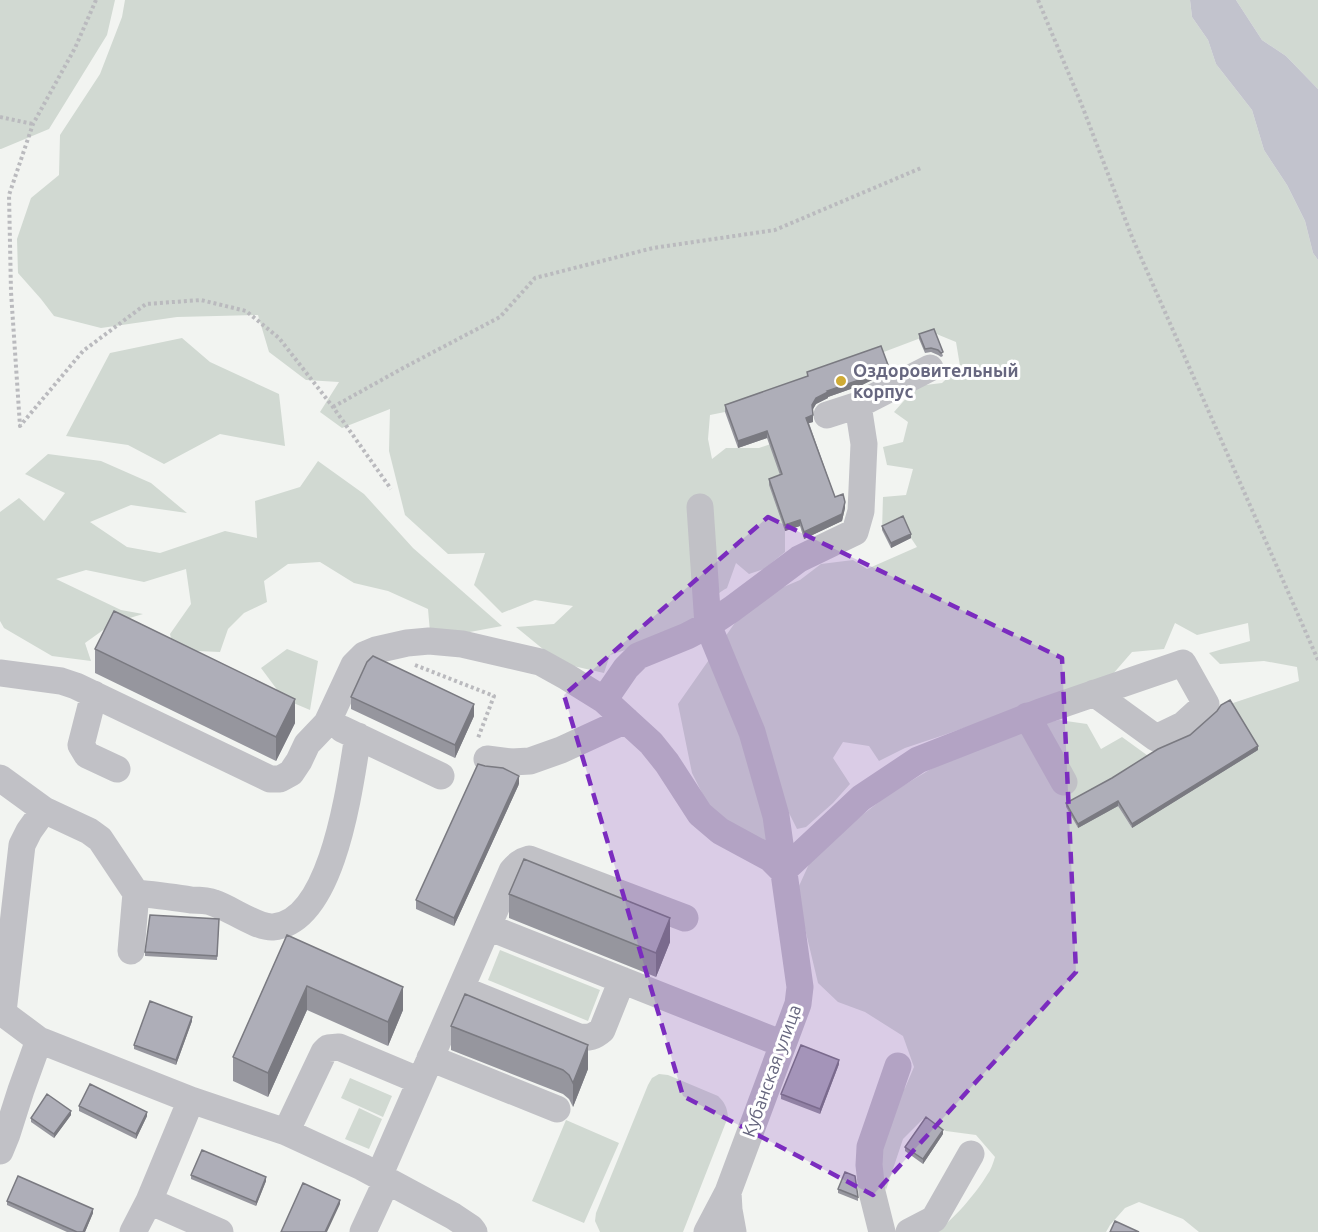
<svg xmlns="http://www.w3.org/2000/svg" width="1318" height="1232" font-family="Ubuntu,sans-serif">
<style>
.green{fill:#d1d9d2}
.water{fill:#c2c3cd}
.lines{fill:none;stroke-linecap:round;stroke-linejoin:round}
.path{stroke:#bababe;stroke-width:4;stroke-dasharray:3 3;stroke-linecap:butt}
.minor{stroke:#c1c1c6;stroke-width:27}
.wall{fill:#96969e}
.shaded-wall{fill:#7a7a81}
.building{fill:#aeaeb8;stroke:#7a7a81;stroke-width:1.5}
.marked{fill:#7b2cbf;fill-opacity:0.2;stroke:#7b2cbf;stroke-width:4.5;stroke-dasharray:12 8;stroke-linejoin:round}
.poi-dot{fill:#cfab36;stroke:#fff;stroke-width:2}
.labels{text-anchor:middle;stroke-width:6;stroke-linejoin:round;paint-order:stroke}
.poi-label{font-size:18px;font-weight:bold;fill:#67677f;stroke:#fff;text-anchor:start}
.street-label{font-size:18px;fill:#67677f;stroke:#fff}
</style>
<rect width="100%" height="100%" fill="#f2f4f1"/>
<path class="green" d="M0,0h115l-8,35 -58,94 -48,20h-1z
M125,0h1065l2,17 16,23 8,24 36,46 12,40 23,35 18,36 8,32 5,7v972h-119l-16,-13 -44,-17 -14,6 -15,17 -4,7h-171c17,-10 42,-40 52,-57 4,-5 6,-12 8,-18l-19,-22 -30,-4 -23,-12 -20,20 -17,51 -9,-21 12,-70 16,-11 9,-21 -11,-31 -38,-24 -27,-10 -20,-19 -17,-71 -2,-26 10,-22 43,-41 37,-29 57,-34 66,-29 47,-11 28,4 14,25 21,-12 29,21 -85,49 12,21 32,-35 22,35 98,-124 69,-23 -2,-14 -33,-6 -44,3 -11,-11 41,-12 -2,-18 -51,12 -22,-12 -11,26 -32,3 -20,23 -168,60 -39,13 -26,13 -10,-15 -26,-4 -10,16 17,26 -17,19 -27,24 -9,2 -13,-26 -7,40 -15,2 -52,-36 -18,-36 -14,-69 68,-97 21,-13 33,-14 21,-16 32,-4 14,9 50,-22 -6,-9 -8,-17 -21,9 1,-33 23,-2 7,-26 -26,-4 -4,-18 20,-5 5,-20 -14,-10 23,-26 25,-3 18,-17 -4,-24 -22,-9 -209,79 -15,3 -2,24 4,20 14,-11h33l35,-12 -12,44 3,51v21l-21,17 -15,5 -13,-11 -9,25c-17,9 -19,19 -31,29 -24,18 -58,29 -86,38l-6,18 -44,-10 -44,-36 38,-3 19,-18 -38,-6 -33,13 -28,-28 11,-32 -37,1 -43,-39 -16,-64 1,-42 -48,19 -22,-16 19,-30 -33,-2 -37,-28 -11,-37 -81,2 -76,11 -47,-12 -13,-17 -23,-26 -1,-34 14,-41 28,-23 1,-40 40,-61 22,-57z
M1236,0h82v89l-32,-33 -24,-16z
M182,338l28,24 69,32 6,52 -65,-12 -56,30 -36,-19 -62,-9 44,-83z
M48,454l53,7 50,22 36,30 -56,-8 -41,17 37,25 33,6 65,-22 32,7 -2,-37 45,-14 18,-26 46,33 49,54 89,78 -43,8 -29,-2 -2,-23 -40,-18 -34,-8 -34,-21 -32,2 -24,17 3,21 -23,11 -16,16 -8,23 -46,-2 -4,-16 21,-30 -5,-35 -42,13 -58,-12 -30,9 65,31 22,4 -30,9 -28,20 6,18 -39,-5 -48,-28 -4,-7v-109l19,-14 25,23 21,-28 -40,-19z
M287,649l31,12 -8,49 -26,-11 -23,-31z
M500,950l100,40 -12,31 -100,-41z
M659,1074l9,1 50,21c7,7 9,11 10,21l-45,115h-83l-5,-11 1,-8 52,-128 4,-7z
M350,1078l42,18 -9,21 -42,-19z
M359,1108l23,11 -13,30 -24,-10z
M566,1120l53,23 -35,80 -52,-22z"/>
<path class="water" d="M1190,0h46l26,40 24,16 32,33v171l-5,-7 -8,-32 -18,-36 -23,-35 -12,-40 -36,-46 -8,-24 -16,-23z"/>
<g class="lines">
<path class="path" d="M96,0l-21,48 -42,76 -24,71 2,97 9,134 63,-75 63,-47 55,-4 45,11 33,27 54,69 58,82
M1038,0l43,103 51,134 186,423
M0,117l33,7
M333,407l70,-39 97,-51 35,-39 118,-30 122,-18 146,-62
M415,665l79,31 -16,42"/>
<path class="minor" d="M827,415l31,-10 72,-37
M700,507l8,118 44,107 24,84 24,171 -2,17 -70,188 1,18 4,22
M0,673l61,8 15,5 194,93h10l11,-6 8,-12 8,-17 20,-21 27,-58 10,-10 12,-5 31,-7 22,-2 33,3 78,18 27,15 37,23 47,43 16,20 33,51 20,17 50,27 13,13
M94,694l-13,51 6,10 30,14
M604,700l22,-32 12,-12 49,-20 21,-11 24,-16 67,-50 56,-27 6,-21 3,-67 -6,-39
M1027,716l37,66
M342,729l99,47
M487,759l25,3 18,-1 31,-11 65,-30
M0,778l44,32 45,21 11,8 36,54c19,2 37,4 55,7 7,0 16,0 23,3 16,5 43,25 59,24 61,-5 77,-144 85,-191
M783,871l78,-73 57,-38 122,-48 143,-49 23,41 -23,21 -27,13 -62,-45
M488,927l295,117
M131,951l5,-58
M461,989l118,48c10,1 15,0 23,-7l20,-50
M0,1011l39,29 152,60 95,32 76,35 91,49 18,12 3,4
M3,1012l19,-167 7,-14 15,-21
M430,1058l127,51
M286,1132l38,-80 4,-4 11,-1 81,34
M0,1151l7,-17 14,-44 18,-50
M379,1176l133,-305c5,-6 9,-10 17,-12l156,59
M149,1201l71,31
M133,1232l16,-31 42,-101
M363,1232l24,-52
M707,1232l21,-40
M882,1232l-10,-40 -3,-27 1,-18 28,-81
M909,1232l25,-13 37,-65"/>
</g>
<path class="wall" d="M934,329l9,27 -2,1 -3,-2 -7,-3 -6,1 -6,-14v-5z
M807,372h81l-26,13 -34,12v1l-12,6 -4,6 1,12 -4,1 26,74 10,11 -3,13 -38,18 -4,-13 -15,5 -16,-46v-6l11,-4 -13,-37 -29,10 -13,-36v-7l82,-28z
M882,526l29,12 -20,10 -9,-18z
M95,649l200,74 -19,38 -181,-88z
M351,697l123,19 -19,42 -104,-49z
M1258,750l-126,78 -14,-22 -40,22 -12,-21v-4z
M519,784l-65,142 -38,-17v-9z
M509,894l161,48 -14,35 -147,-59z
M219,919l-2,41 -72,-4v-4z
M287,935l116,75 -15,36 -81,-36 -39,87 -35,-16v-24z
M192,1021l-16,44 -42,-16v-4z
M451,1026l137,43 -15,38 -4,-8 -6,-5 -112,-44z
M839,1064l-19,50 -39,-15v-5z
M79,1106l68,10 -11,23 -57,-28z
M71,1115l-17,23 -23,-16v-4z
M943,1134l-20,30 -18,-13v-4z
M191,1175l75,6 -10,25 -65,-27z
M838,1189l20,8v4l-20,-8z
M7,1201l86,12 -8,19h-18l-60,-27z"/>
<path class="shaded-wall" d="M888,365v7l-26,13 -34,12v1l-12,6 -4,7v-6l4,-7 11,-7z
M813,415v7l-7,2v-6z
M767,431v7l-29,10v-7z
M845,502v6l-3,13 -38,18v-7z
M800,520v6l-15,5v-6z
M911,534v4l-20,10v-5z
M295,699v24l-19,38v-24z
M474,704v12l-19,42v-13z
M1258,746v4l-126,78v-4z
M519,776v8l-65,142v-8z
M1118,801v5l-40,22v-4z
M670,918v24l-14,35v-24z
M307,986v24l-39,87v-24z
M403,987v23l-15,36v-24z
M192,1017v4l-16,44v-5z
M588,1045v24l-15,38v-24z
M839,1060v4l-19,50v-5z
M71,1111v4l-17,23v-4z
M147,1112v4l-11,23v-5z
M943,1130v4l-20,30v-5z
M266,1177v4l-10,25v-4z
M340,1200v4l-13,28h-2z
M93,1209v4l-8,19h-2z"/>
<path class="building" d="M934,329l9,23 -2,1 -3,-3 -7,-2 -6,1 -6,-15z
M881,346l7,19 -26,14 -35,12 1,1 -12,6 -4,7 1,10 -7,3 29,79 8,-3 2,8 -3,12 -38,18 -4,-12 -15,5 -16,-46 13,-5 -15,-43 -29,10 -13,-36 83,-29 -1,-4z
M903,516l8,18 -20,9 -9,-17z
M114,611l181,88 -19,38 -181,-88z
M373,656l101,48 -19,41 -104,-48 16,-35z
M1230,700l28,46 -126,78 -14,-23 -40,23 -12,-21 46,-25 46,-29 32,-14 27,-24 4,-6z
M478,764l7,2 18,2 16,8 -65,142 -38,-18z
M524,859l146,59 -14,35 -147,-59z
M150,915l69,4 -2,37 -72,-4z
M287,935l116,52 -15,35 -81,-36 -39,87 -35,-16z
M465,994l123,51 -15,38 -4,-8 -6,-5 -112,-44z
M150,1001l42,16 -16,43 -42,-15z
M801,1045l38,15 -19,49 -39,-15z
M90,1084l57,28 -11,22 -57,-28z
M47,1094l24,17 -17,23 -23,-16z
M926,1117l17,13 -20,29 -18,-12z
M202,1150l64,27 -10,25 -65,-27z
M845,1172l10,4 3,21 -20,-8z
M18,1176l75,33 -10,23h-6l-70,-31z
M303,1183l37,17 -15,32h-44z
M1115,1221l24,11h-29z"/>
<path class="marked" d="M768,517l294,141 14,314 -203,223 -190,-99 -119,-401z"/>
<circle class="poi-dot" cx="841" cy="381" r="6"/>
<g class="labels">
<g class="poi-label">
<text x="853" y="377">Оздоровительный<tspan x="853" dy="21">корпус</tspan></text>
</g>
<g class="street-label">
<text transform="translate(772 1071) rotate(-70)" y="6">Кубанская улица</text>
</g>
</g>
</svg>
